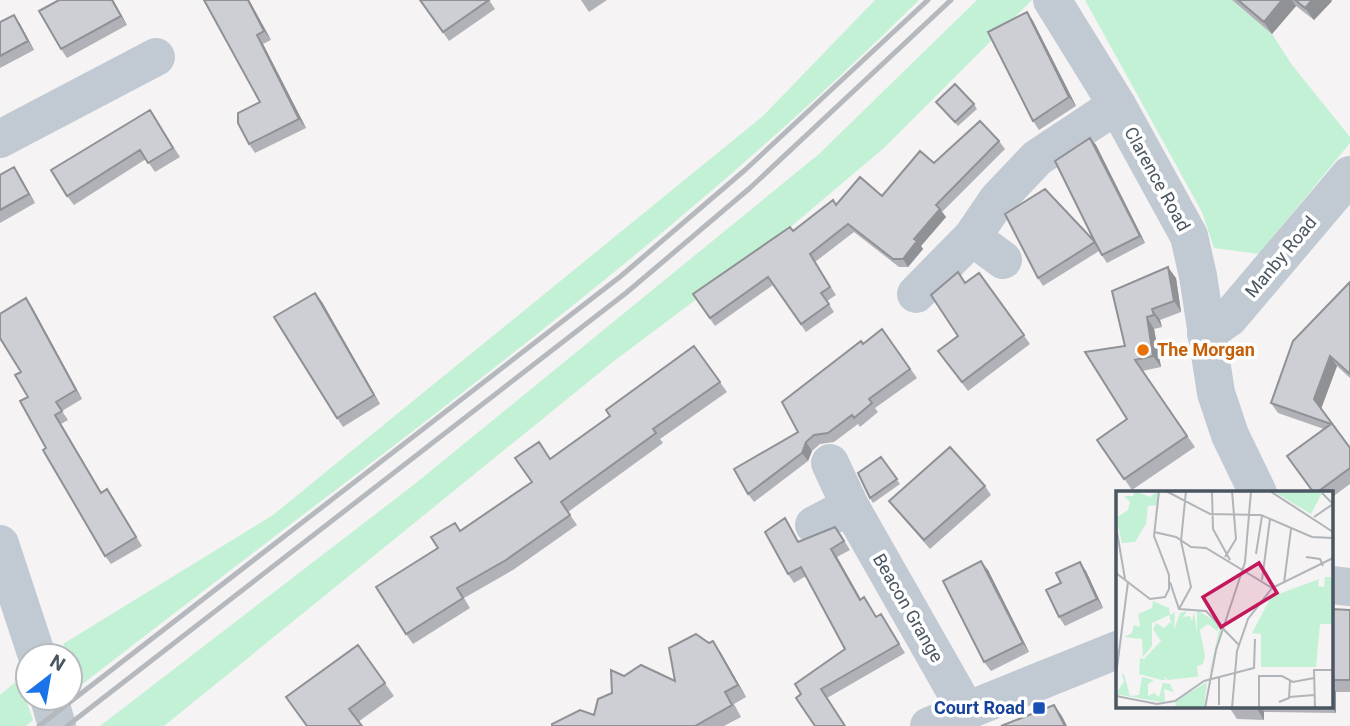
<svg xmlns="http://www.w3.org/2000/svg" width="1350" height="726" font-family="Roboto,sans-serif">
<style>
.green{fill:#c3f1d5}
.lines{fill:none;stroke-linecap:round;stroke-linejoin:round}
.minor{stroke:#c1cad2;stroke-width:38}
.rail{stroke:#b5b8bd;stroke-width:5}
.wall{fill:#b0b2b7}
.shaded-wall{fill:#909195}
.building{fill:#cdcfd5;stroke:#909195;stroke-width:2}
.food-dot{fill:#e8710a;stroke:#fff;stroke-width:2.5}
.transit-dot{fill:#1a4fb4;stroke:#fff;stroke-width:2.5}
.labels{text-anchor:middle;stroke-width:7;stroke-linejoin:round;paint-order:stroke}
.street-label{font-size:18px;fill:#4a5661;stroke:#fff}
.food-label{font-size:18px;font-weight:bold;fill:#c56008;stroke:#fff;text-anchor:start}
.transit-label{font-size:18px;font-weight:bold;fill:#164399;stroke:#fff;text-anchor:end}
.inset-road{fill:none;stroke:#b1b4b9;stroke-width:2}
.view{fill:#c2185b;fill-opacity:0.15;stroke:#c2185b;stroke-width:3.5}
.inset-edge{fill:none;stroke:#4a5661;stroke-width:3.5}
</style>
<rect width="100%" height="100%" fill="#f5f3f3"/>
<path class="green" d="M875,0h44c-256,255 -555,464 -839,686l-17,-42 210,-129 490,-399z
M977,0h55l-147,147 -111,94 -160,120 -450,365h-64l316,-243 403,-329z
M1085,0h147l40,34 20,31 58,72v6l-91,111 -45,-6 -12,-36z
M19,679l14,41 -7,6h-26v-31z"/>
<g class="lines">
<path class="minor" d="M1052,0l65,105 72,131 9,40 18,117 14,42 28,58
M0,139l156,-82
M972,237l31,23
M916,294l56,-57 26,-38 39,-41 80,-53
M1206,334l23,-16 121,-143
M830,463l20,43 116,204
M814,525l36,-19
M0,544l37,112
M1331,585l19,2
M49,698l8,28
M929,726l188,-76"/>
<path class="rail" d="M39,726l582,-450 124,-106 183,-170
M67,726l559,-433 124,-105 201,-188"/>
</g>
<path class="wall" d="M59,0h54l14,25 -60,33 -6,-9z
M204,0h45l22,40 -8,4 43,84 -51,25 -6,-9 11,-42z
M420,0h69l6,9 -46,32z
M581,0h26l-18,12z
M1232,0h99l1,1 -18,19 -18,-14 -24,28z
M1027,12l6,9 43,85 -37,24 -6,-9z
M0,22l20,2 14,26 -34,18z
M936,102l38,2 3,5 -19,17z
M150,110l30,47 -25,15 -9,-13 -72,46 -7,-9z
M1090,138l6,7 49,98 -38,20 -8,-12 -56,35 -5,-8 57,-36z
M999,141l6,8 -63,63 4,5 -25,29 2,3 -15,18h-9l-45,-35 -39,30 21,33 -9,6 7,11 -28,20 -33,-47 -58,41 -22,-32 143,-89 46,-9 52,-33z
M14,167l21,36 -35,20v-48z
M979,273l51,71 -62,47 -30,-40 20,-15 7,-53z
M1176,278l5,34 -21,8 2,7 -8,2 7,38 -19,4 53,76 -63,43 -35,-50 30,-21 -2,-73 -13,-55z
M1350,282v96l-13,-12 -16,43 29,39v36l-19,14v-5h-17l10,-64 -46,-16 -7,-10z
M315,293l7,9 58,102 -37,23 -6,-9z
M26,298l6,9 50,92 -20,12 6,9 -7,4 40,68 6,-3 35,57 -31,18 -6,-8 -59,-108 -25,-76z
M882,329l35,49 -42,30 3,4 -18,15 -2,-3 -24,18 -14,2 -8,7 -4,10 -54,41 -6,-8 50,-62 65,-88z
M694,346l33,46 -67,47 3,4 -95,69 9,13 -64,45 -49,28 6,10 -57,36 -7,-10 32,-86 22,-17 72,-49 18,-23 60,-43z
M881,457l19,27 -27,19 -3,-5z
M985,486l6,9 -61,54 -34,-39 -7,-9z
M785,518l14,24 42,-7 9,15 -13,7 24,42 3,-2 12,20 5,-3 24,39 -78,45 -26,-4 44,-45 -39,-73 -12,7 -6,-9z
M988,570l41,82 -38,19 -7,-9z
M1086,571l17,37 -38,18 -6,-9z
M1331,609l19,1v82h-14v21l-72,-1v8l-27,-1 -8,-12h102z
M358,645l36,51 -36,26 -52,4z
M721,653l25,44 -12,7 7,13 -17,9h-172l42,-11 30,-39 51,5z"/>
<path class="shaded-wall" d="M112,0h1l14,25 -6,-9z
M248,0h1l22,40 -7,-9z
M1282,0h10l4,6 -24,28 -8,-12z
M1312,0h19l1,1 -18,19 -9,-12z
M1027,12l6,9 43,85 -7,-9z
M14,15l6,9 14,26 -6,-9z
M257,35l6,9 43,84 -7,-9z
M1090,138l6,7 49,98 -5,-7z
M14,167l6,9 15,27 -6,-9z
M940,209l6,8 -25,29 2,3 -15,18 -5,-8 11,-20z
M1168,267l8,11 5,34 -7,-11z
M315,293l7,9 58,102 -6,-9z
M26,298l6,9 50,92 -6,-9z
M1152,309l8,11 2,7 -8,-12z
M1147,317l7,12 7,38 -8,-11z
M1330,356l7,10 -16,43 -7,-10z
M55,415l6,9 46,78 -6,-9z
M806,442l6,9 -4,10 -6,-8z
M831,549l6,8 29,52 -6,-9z
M981,561l7,9 41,82 -6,-9z
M1080,562l6,9 17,37 -6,-9z
M713,641l8,12 25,44 -8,-12z
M1331,685l5,7v21l-5,-7z
M1054,705l8,11 5,10h-2z
M1256,707h5l3,5v8z"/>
<path class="building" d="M59,0h53l9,16 -60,33 -22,-38z
M204,0h44l16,31 -7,4 42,84 -50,25 -11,-21v-10l22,-11z
M420,0h69l-46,32z
M1238,0h44l-18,22z
M1295,0h17l-7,8z
M1027,12l42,85 -36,24 -45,-89z
M14,15l14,26 -28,15v-34z
M955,84l19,20 -19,18 -19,-20z
M150,110l23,38 -25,15 -8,-13 -73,46 -16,-26z
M980,121l19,20 -63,64 4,4 -26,30 3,2 -14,18h-10l-45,-35 -38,30 20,33 -9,6 8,11 -28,20 -33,-47 -58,41 -17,-24 97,-67 3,4 40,-31 3,5 24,-28 22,19 38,-45 14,12z
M1090,138l50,98 -38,19 -7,-13 -57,36 -33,-64 40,-25 50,53 -40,-81z
M14,167l15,27 -29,16v-35z
M1168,267l6,34 -22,8 2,6 -7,2 6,39 -18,4 52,76 -63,43 -27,-39 30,-21 -42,-67 40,-6 -13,-55z
M958,272l7,11 14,-10 45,62 -62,47 -24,-31 20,-15 -27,-41z
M1350,282v92l-20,-18 -16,43 36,49v20l-34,25h-2l-27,-37 44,-32 -60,-21 22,-62z
M315,293l59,102 -37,23 -63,-101z
M26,298l50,92 -20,12 6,9 -7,4 46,78 6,-4 29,48 -31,19 -62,-106 3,-2 -26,-47 8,-4 -13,-22 6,-3 -21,-34v-24z
M882,329l28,40 -41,30 3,4 -18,15 -2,-3 -24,18 -14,2 -8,7 -4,11 -54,41 -14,-25 64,-37 -16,-30 79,-61 2,3z
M694,346l26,36 -67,47 3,4 -95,69 9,13 -64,45 -49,28 6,10 -57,36 -30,-47 62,-39 -7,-11 24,-14 5,8 72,-49 -17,-24 24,-16 11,17 60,-43 -4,-6z
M950,447l35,39 -61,54 -35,-39z
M881,457l16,22 -27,19 -12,-25z
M785,518l13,24 37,-15 9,14 -13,8 29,51 4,-3 12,20 5,-3 18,30 -78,45 24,37h-30l-19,-28 5,-4 -6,-10 50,-35 -44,-82 -13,7 -23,-42z
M981,561l42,82 -39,19 -41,-81z
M1080,562l17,37 -38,18 -13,-27 15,-7 -5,-10z
M1331,609l19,1v70h-19z
M696,634l13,9 4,-2 25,44 -13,7 7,13 -37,21h-143v-2l28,-14 14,5 4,-16 14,-6 -1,-23 13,6 17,-11 34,16 -6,-33z
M358,645l27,38 -36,26 13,17h-55l-21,-29z
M1054,705l11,21h-64z
M1229,707h27v1z"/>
<circle class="food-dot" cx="1143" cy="350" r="7"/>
<rect class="transit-dot" x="1032" y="701" width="14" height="14" rx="3.5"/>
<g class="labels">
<g class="street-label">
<text transform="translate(1157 179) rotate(61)" y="6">Clarence Road</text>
<text transform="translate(1281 257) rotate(-50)" y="6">Manby Road</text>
<text transform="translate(908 608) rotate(60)" y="6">Beacon Grange</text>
</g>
<g class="food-label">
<text x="1157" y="356">The Morgan</text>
</g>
<g class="transit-label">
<text x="1025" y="714">Court Road</text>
</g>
</g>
<g transform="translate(1116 491)">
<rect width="217" height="217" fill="#f5f3f3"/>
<path d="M19,0l15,6 8,-6 -1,14 -9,1 -2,18 -11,18 -13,1 -6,-25 12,-8 2,-8 -6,-6h9zM157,0h49v2l-11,21zM209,86h8v47h-13l-4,43h-55v-33l-9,-1 19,-36 48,-18 -1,7 6,1zM37,110l16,7 1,7 5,-3 -1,18 6,-17 7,-2 -4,6 7,-1 2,5 2,-9 3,21v-23l26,16 -15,53 12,-53 -3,5 -9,-7 -8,6 5,26 -2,8 -6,2 1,10h5l-35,4 -6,-4 4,4h-4l-23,-6 1,-16 4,1 17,-18 -8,-12 3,-6 8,5 6,-6 2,3 -3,-10 -17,8v23l-9,11 -1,-18 -18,-2 8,-4 2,-8 6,2 -2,-13 14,-6zM8,183l6,22 9,-1 3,-18 12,3 -6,4v12l6,-3 5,4 4,-14 7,1 4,8 -10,-3 1,12 -4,1 -45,-8 8,-13 -2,-6 -6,2zM91,191l-3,26h-28l-1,-7z" fill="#c3f1d5"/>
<path class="inset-road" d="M50,0l44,23 51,1 51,22 21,1M96,0l1,38 17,31M154,0l63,41M198,26l19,-13 -11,-11M0,35l9,53M38,41l22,5 15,10 15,1 66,40M140,63l6,-38M109,66l11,-18 -4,-48M190,66l14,2 3,7M0,82l34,26 15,-2 4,-8v-14l-15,-39 5,-45M146,89l8,-61M54,91l9,27 27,2 33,34M168,92l7,-54M63,118l12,-22 -10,-46 5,-50M0,184l12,-93M103,187v27M0,205l41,8 18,-3 29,-20 50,-13 1,-29M173,206l25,-2M163,211l10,-4 1,-17M89,217l11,-58 29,-88 6,-71M116,217l5,-57 11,-32 24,-31 61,-30M143,217v-32h23l11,6 21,-4M199,217l-1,-38h19"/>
<path class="view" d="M143,72l18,30 -56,34 -18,-30z"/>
<rect width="217" height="217" class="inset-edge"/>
</g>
<g transform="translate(49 677) rotate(31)"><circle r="33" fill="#ffffff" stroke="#b7bbc0" stroke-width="2"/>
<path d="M0-5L12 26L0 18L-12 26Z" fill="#1a73e8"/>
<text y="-10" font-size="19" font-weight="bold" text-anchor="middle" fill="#4a5661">N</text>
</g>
</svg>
